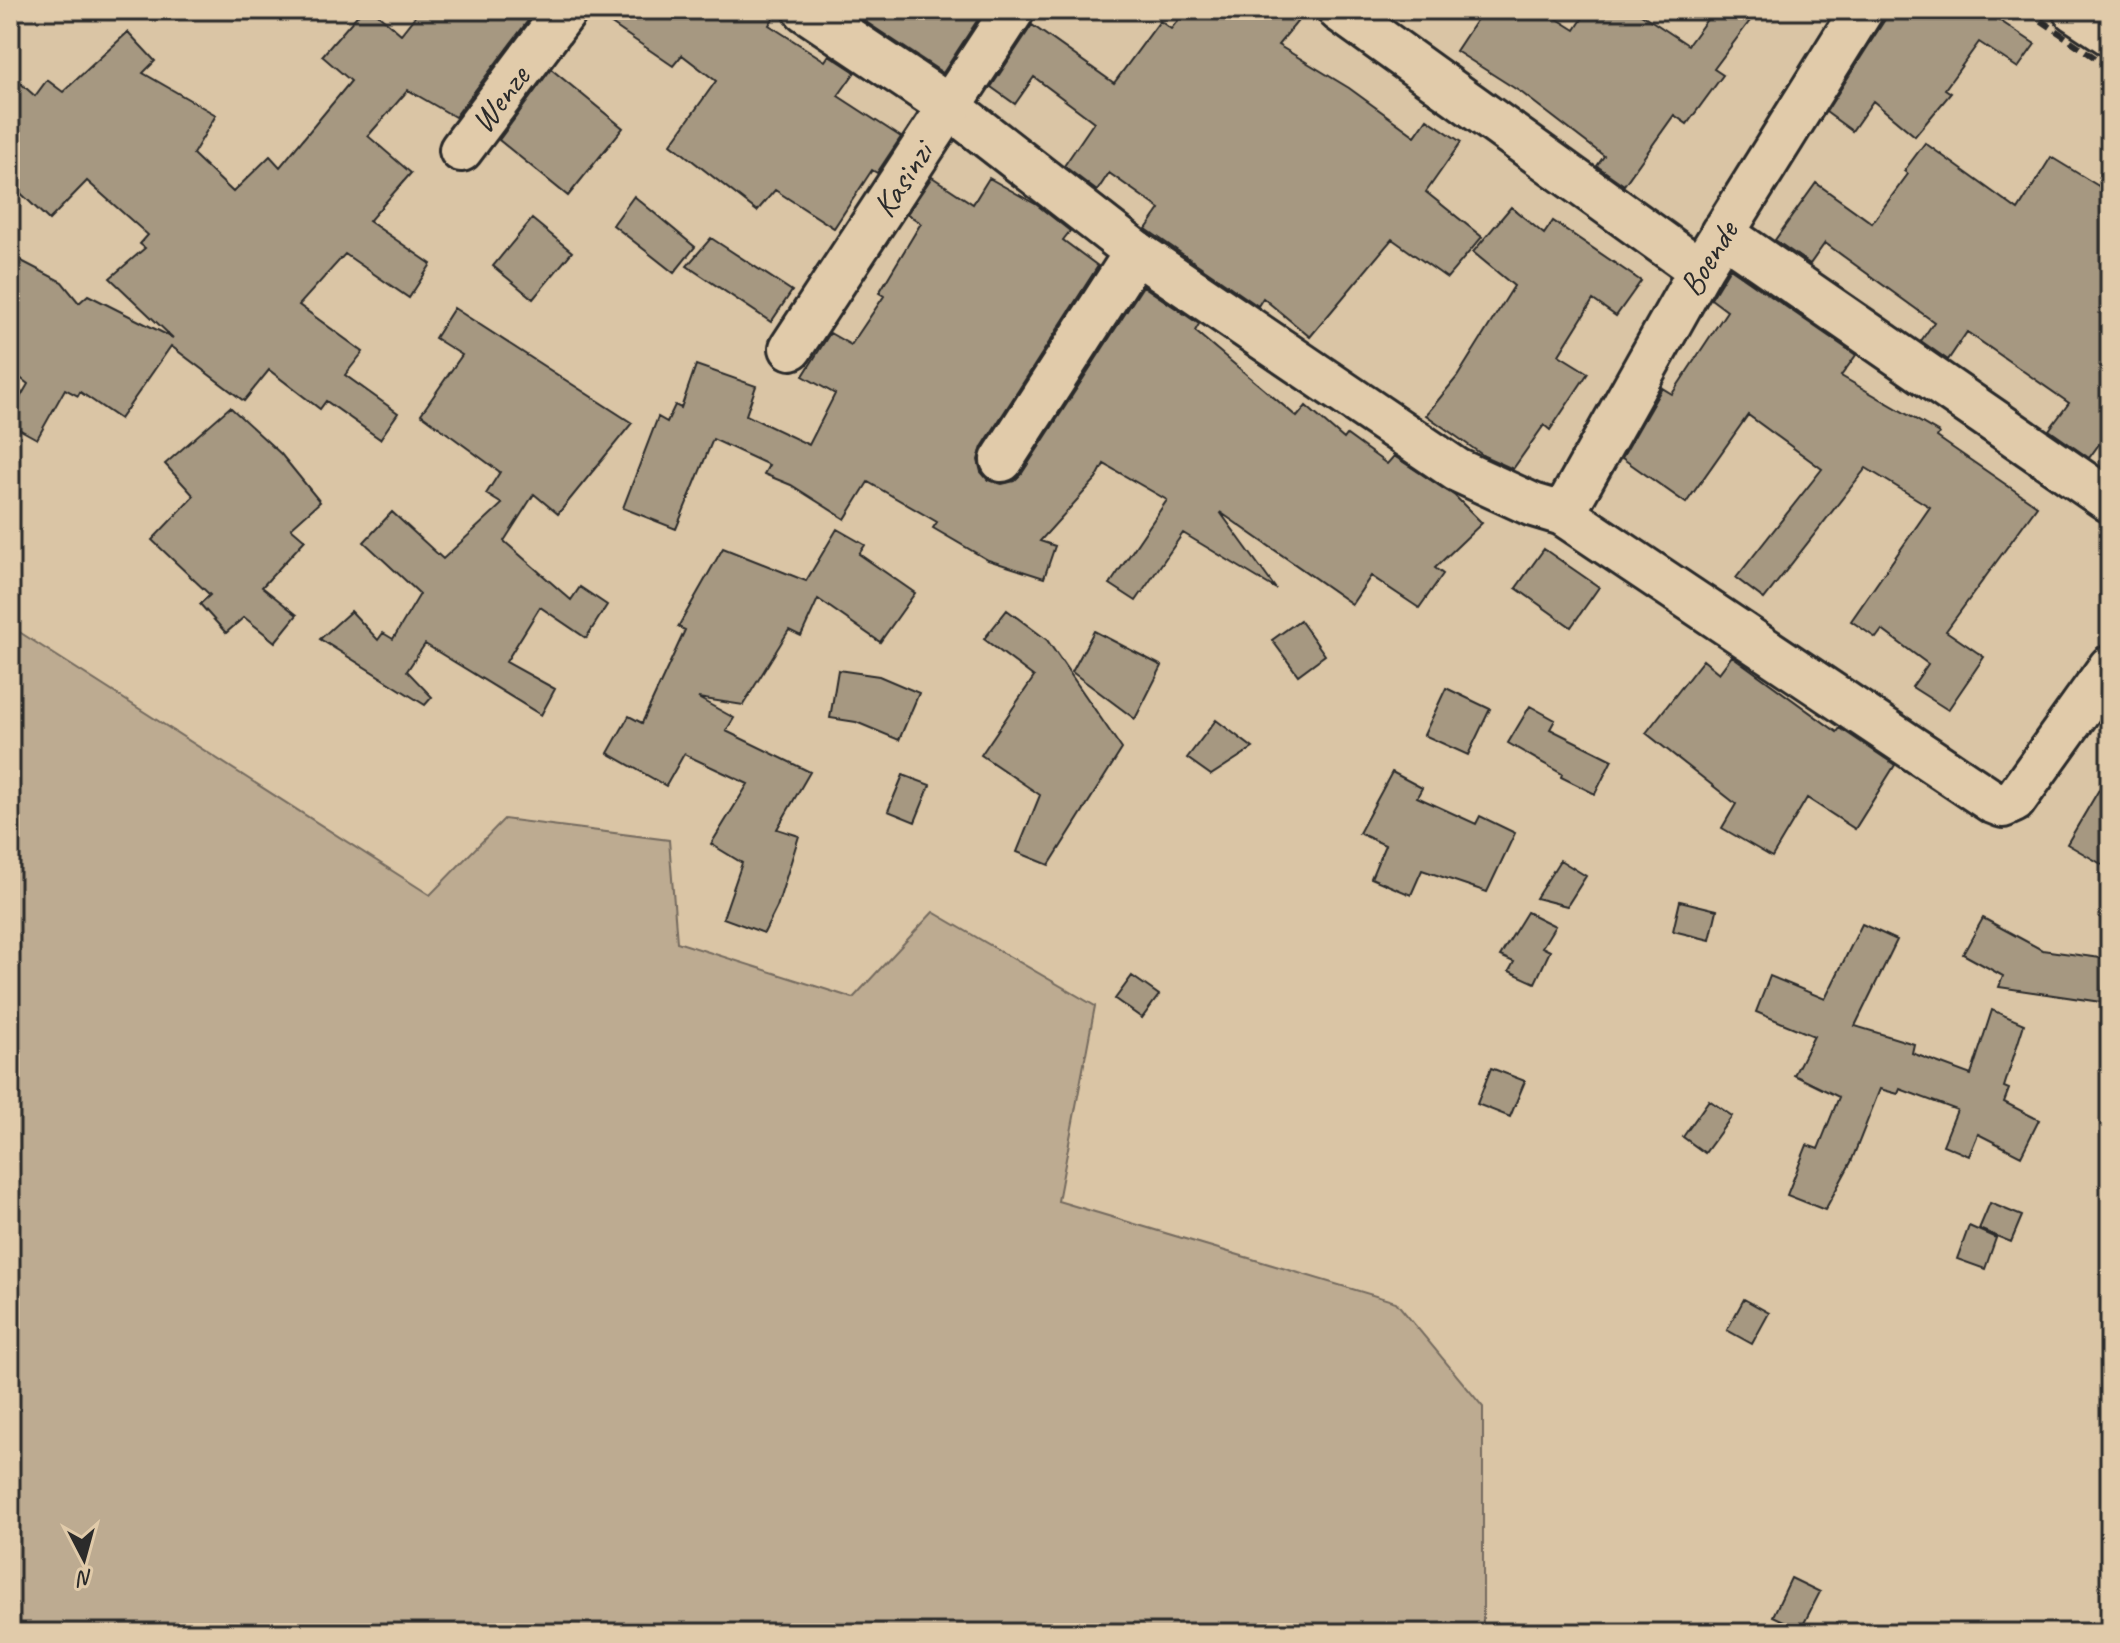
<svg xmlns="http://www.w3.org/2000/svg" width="2120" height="1643" font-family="Caveat,sans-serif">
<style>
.green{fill:#bdab91;stroke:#746b5e;stroke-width:2}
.building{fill:#a69881;stroke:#2b2b2b;stroke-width:2}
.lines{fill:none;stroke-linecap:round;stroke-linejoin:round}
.minor-casing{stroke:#2b2b2b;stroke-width:48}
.minor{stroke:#e1cbaa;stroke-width:42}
.rail{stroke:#2b2b2b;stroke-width:6;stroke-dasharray:12 6;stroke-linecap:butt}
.labels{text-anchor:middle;stroke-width:6;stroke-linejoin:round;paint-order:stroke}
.street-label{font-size:34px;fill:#2b2b2b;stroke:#e1cbaa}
</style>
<rect width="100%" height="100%" fill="#dac5a5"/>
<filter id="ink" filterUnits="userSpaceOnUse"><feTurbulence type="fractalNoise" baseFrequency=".0125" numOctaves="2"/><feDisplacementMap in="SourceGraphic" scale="16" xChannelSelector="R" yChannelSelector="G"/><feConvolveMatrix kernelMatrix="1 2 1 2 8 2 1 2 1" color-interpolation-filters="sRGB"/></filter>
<g filter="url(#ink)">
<path class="green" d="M10,626l420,269 74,-76 165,21 8,102 176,56 80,-86 162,94 -37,195 338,101 87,105v226h-1473z"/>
<path class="building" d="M362,10h11l28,24 19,-24h116l-81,107 -47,-27 -40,46 43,37 -42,48 62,43 -22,34 -64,-44 -46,51 64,47 -18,23 53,38 -18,26 -54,-38 -6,8 -51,-39 -25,31 -73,-55 -51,73 -40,-27 -2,4 -13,-7 -28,50 -27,-15v-9l18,-31 -18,-14v-115l52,27 17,21 9,-8 85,43 -63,-60 35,-30 -5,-4 8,-9 -61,-54 -38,39 -39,-37v-109l25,22 12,-16 16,12 65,-60 27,29 -12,12 73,42 -23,39 40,38 37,-36 10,11 71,-86 -29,-25z
M591,10h187l-9,15 56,36 4,-6 26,17 -17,24 63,41 -24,36 -5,-3 -38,58 -59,-38 -18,21 -86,-67 45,-63 -34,-26 -9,11z
M848,10h136l-41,63z
M1186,10h121l-29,35 71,43 66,48 12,-17 34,23 -35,50 56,45 -35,41 -55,-39 -82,98 -47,-39 -5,8 -112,-77 14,-20 -51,-36 -12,18 -33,-25 30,-44 -60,-45 -19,27 -24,-17 41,-62 82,58 46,-62 11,8z
M1483,10h60l32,20 13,-20h47l53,35 26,-35h44l-44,59 9,6 -36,49 -13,-9 -50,70 -27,-19 7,-10 -82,-63 -66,-42z
M1891,10h111l-6,8 39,26 -17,24 -39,-26 -34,47 6,4 -36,43 -42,-35 -21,30 -26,-19z
M551,69l72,59 -55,68 -69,-56z
M1925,143l93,67 33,-53 59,36v236l-21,29 -40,-28 20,-27 -102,-71 -19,28 -27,-19 13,-19 -109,-79 -15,21 -35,-24 41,-57 56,40 36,-49 -4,-3z
M932,177l41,27 16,-26 48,27 33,26 -7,9 35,26 -116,181 -4,13 3,12 7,8 14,4 12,-3 8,-8 121,-187 56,38 -4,7 102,86 9,-11 38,33 3,-4 40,29 7,-8 61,40 27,27 -47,45 8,6 -24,34 -48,-32 -19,28 -132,-92 56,77 -93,-56 -47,68 -26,-17 57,-84 -63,-36 -8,15 -56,62 15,5 -11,32 -56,-18 -55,-32 4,-6 -69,-40 -23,37 -54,-34 -27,-11 5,-9 -56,-26 -37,90 -53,-21 35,-91 9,5 8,-17 6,3 15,-43 60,21 -10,29 63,30 26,-51 -32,-18 27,-43 21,12 33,-49 -5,-3 42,-70 -14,-9z
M634,196l61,51 -21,26 -61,-48z
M1511,207l33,27 9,-13 88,60 -25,35 -23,-16 -34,55 29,18 -38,57 -6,-5 -31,44 -29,-13 -58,-41 31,-38 57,-91 -41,-34z
M532,219l40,33 -39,47 -40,-33z
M711,238l81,53 -21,31 -84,-56z
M1730,268l126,87 -15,21 98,57 -2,4 100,69 -91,125 38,26 -36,53 -36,-23 16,-23 -46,-34 -6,8 -25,-17 79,-114 -64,-39 -102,131 -28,-21 86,-109 -74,-54 -62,88 -64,-45 40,-70 10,6 55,-83 -16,-12z
M454,308l178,115 -74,91 -24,-20 -30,47 67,59 9,-13 27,18 -21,33 -46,-31 -34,55 49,27 -14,26 -116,-71 -18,27 25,26 -7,8 -105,-66 31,-28 27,29 5,-7 10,6 27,-45 -56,-52 28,-30 51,47 59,-55 -16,-10 14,-22 -79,-58 41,-59 -27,-17z
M230,407l51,47 39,48 -29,26 14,12 -43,47 35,28 -22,27 -31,-25 -18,16 -26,-29 10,-9 -58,-55 42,-44 -29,-32z
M837,529l28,16 -6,9 56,39 -35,49 -62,-43 -17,37 -12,-6 -46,75 -45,-7 36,20 -8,13 84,41 -33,57 22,7 -22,71 -13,26 -41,-15 19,-55 -31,-19 37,-60 -64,-30 -18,32 -58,-33 21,-37 13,7 43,-93 -7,-3 45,-79 83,33z
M1544,549l55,38 -28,40 -55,-39z
M1007,610l40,30 75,109 -73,116 -32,-13 23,-57 -59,-40 53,-78 -50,-38z
M1300,620l25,35 -27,20 -26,-35z
M1094,631l68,35 -27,53 -63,-47z
M1732,656l105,76 3,-4 55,37 -40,64 -48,-31 -35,59 -50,-29 14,-24 -90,-71 57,-73 16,13z
M838,670l41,6 40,17 -20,47 -43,-18 -26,-4z
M1446,688l44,21 -22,46 -44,-20z
M1530,706l25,14 -5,9 62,31 -17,34 -34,-17 1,-3 -54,-31z
M1216,720l37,28 -42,27 -24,-17z
M2110,771v98l-43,-25z
M1392,772l30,16 -5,9 59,27 4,-8 35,17 -28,59 -65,-22 -11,25 -40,-17 14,-33 -26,-12z
M903,775l27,10 -15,37 -27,-11z
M1560,860l26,16 -19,30 -31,-8z
M1680,901l37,9 -7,30 -37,-9z
M1527,912l28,14 -13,21 8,4 -15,32 -26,-12 5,-9 -14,-6z
M1983,918l59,32 66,9 -7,43 -102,-15 4,-11 -40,-22z
M1862,924l35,16 -42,86 59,18 -2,9 59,22 21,-65 32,14 -20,63 5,2 -5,13 35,18 -18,36 -43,-22 -9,22 -26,-11 14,-35 -57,-21 -2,5 -18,-5 -29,73 -26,48 -38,-15 20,-50 11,4 21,-52 -45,-22 20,-39 -58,-24 14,-36 55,23z
M1132,976l27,19 -17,23 -27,-19z
M1491,1068l34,13 -15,36 -33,-13z
M1709,1100l23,16 -27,37 -22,-16z
M1990,1203l32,13 -11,26 -32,-13z
M1969,1226l27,12 -11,31 -28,-10z
M1744,1299l25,14 -17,31 -25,-14z
M1791,1578l29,14 -19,37 -28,-13z"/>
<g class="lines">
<g class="minor-casing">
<g id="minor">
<path d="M805,10l142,95 189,147 321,218 76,35 30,9 430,288 10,4 11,-5 96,-134"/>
<path d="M1339,10l361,260"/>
<path d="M2074,10l36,24"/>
<path id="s1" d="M461,150l105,-140"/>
<path d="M1722,233l388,268"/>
<path id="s2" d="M791,348l222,-338"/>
<path d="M1002,460l134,-208"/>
<path id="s3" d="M1563,514l137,-244 162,-260"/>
</g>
</g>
<use href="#minor" class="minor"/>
<path class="rail" d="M2026,10l84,58"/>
</g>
</g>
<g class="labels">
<g class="street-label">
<text dy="12" stroke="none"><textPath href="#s1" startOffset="64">Wenze</textPath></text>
<text dy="12" stroke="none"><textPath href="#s2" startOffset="202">Kasinzi</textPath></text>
<text dy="12" stroke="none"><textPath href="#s3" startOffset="294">Boende</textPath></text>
</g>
</g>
<rect width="2120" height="1643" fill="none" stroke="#e1cbaa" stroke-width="40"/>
<rect x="20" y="20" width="2080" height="1603" fill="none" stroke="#2b2b2b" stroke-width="3" filter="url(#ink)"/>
<g transform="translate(84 1559) rotate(174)" stroke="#e1cbaa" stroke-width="6" paint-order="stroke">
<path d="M0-6L14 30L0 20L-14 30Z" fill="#2b2b2b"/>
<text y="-12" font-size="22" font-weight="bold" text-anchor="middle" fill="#2b2b2b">N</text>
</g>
</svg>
